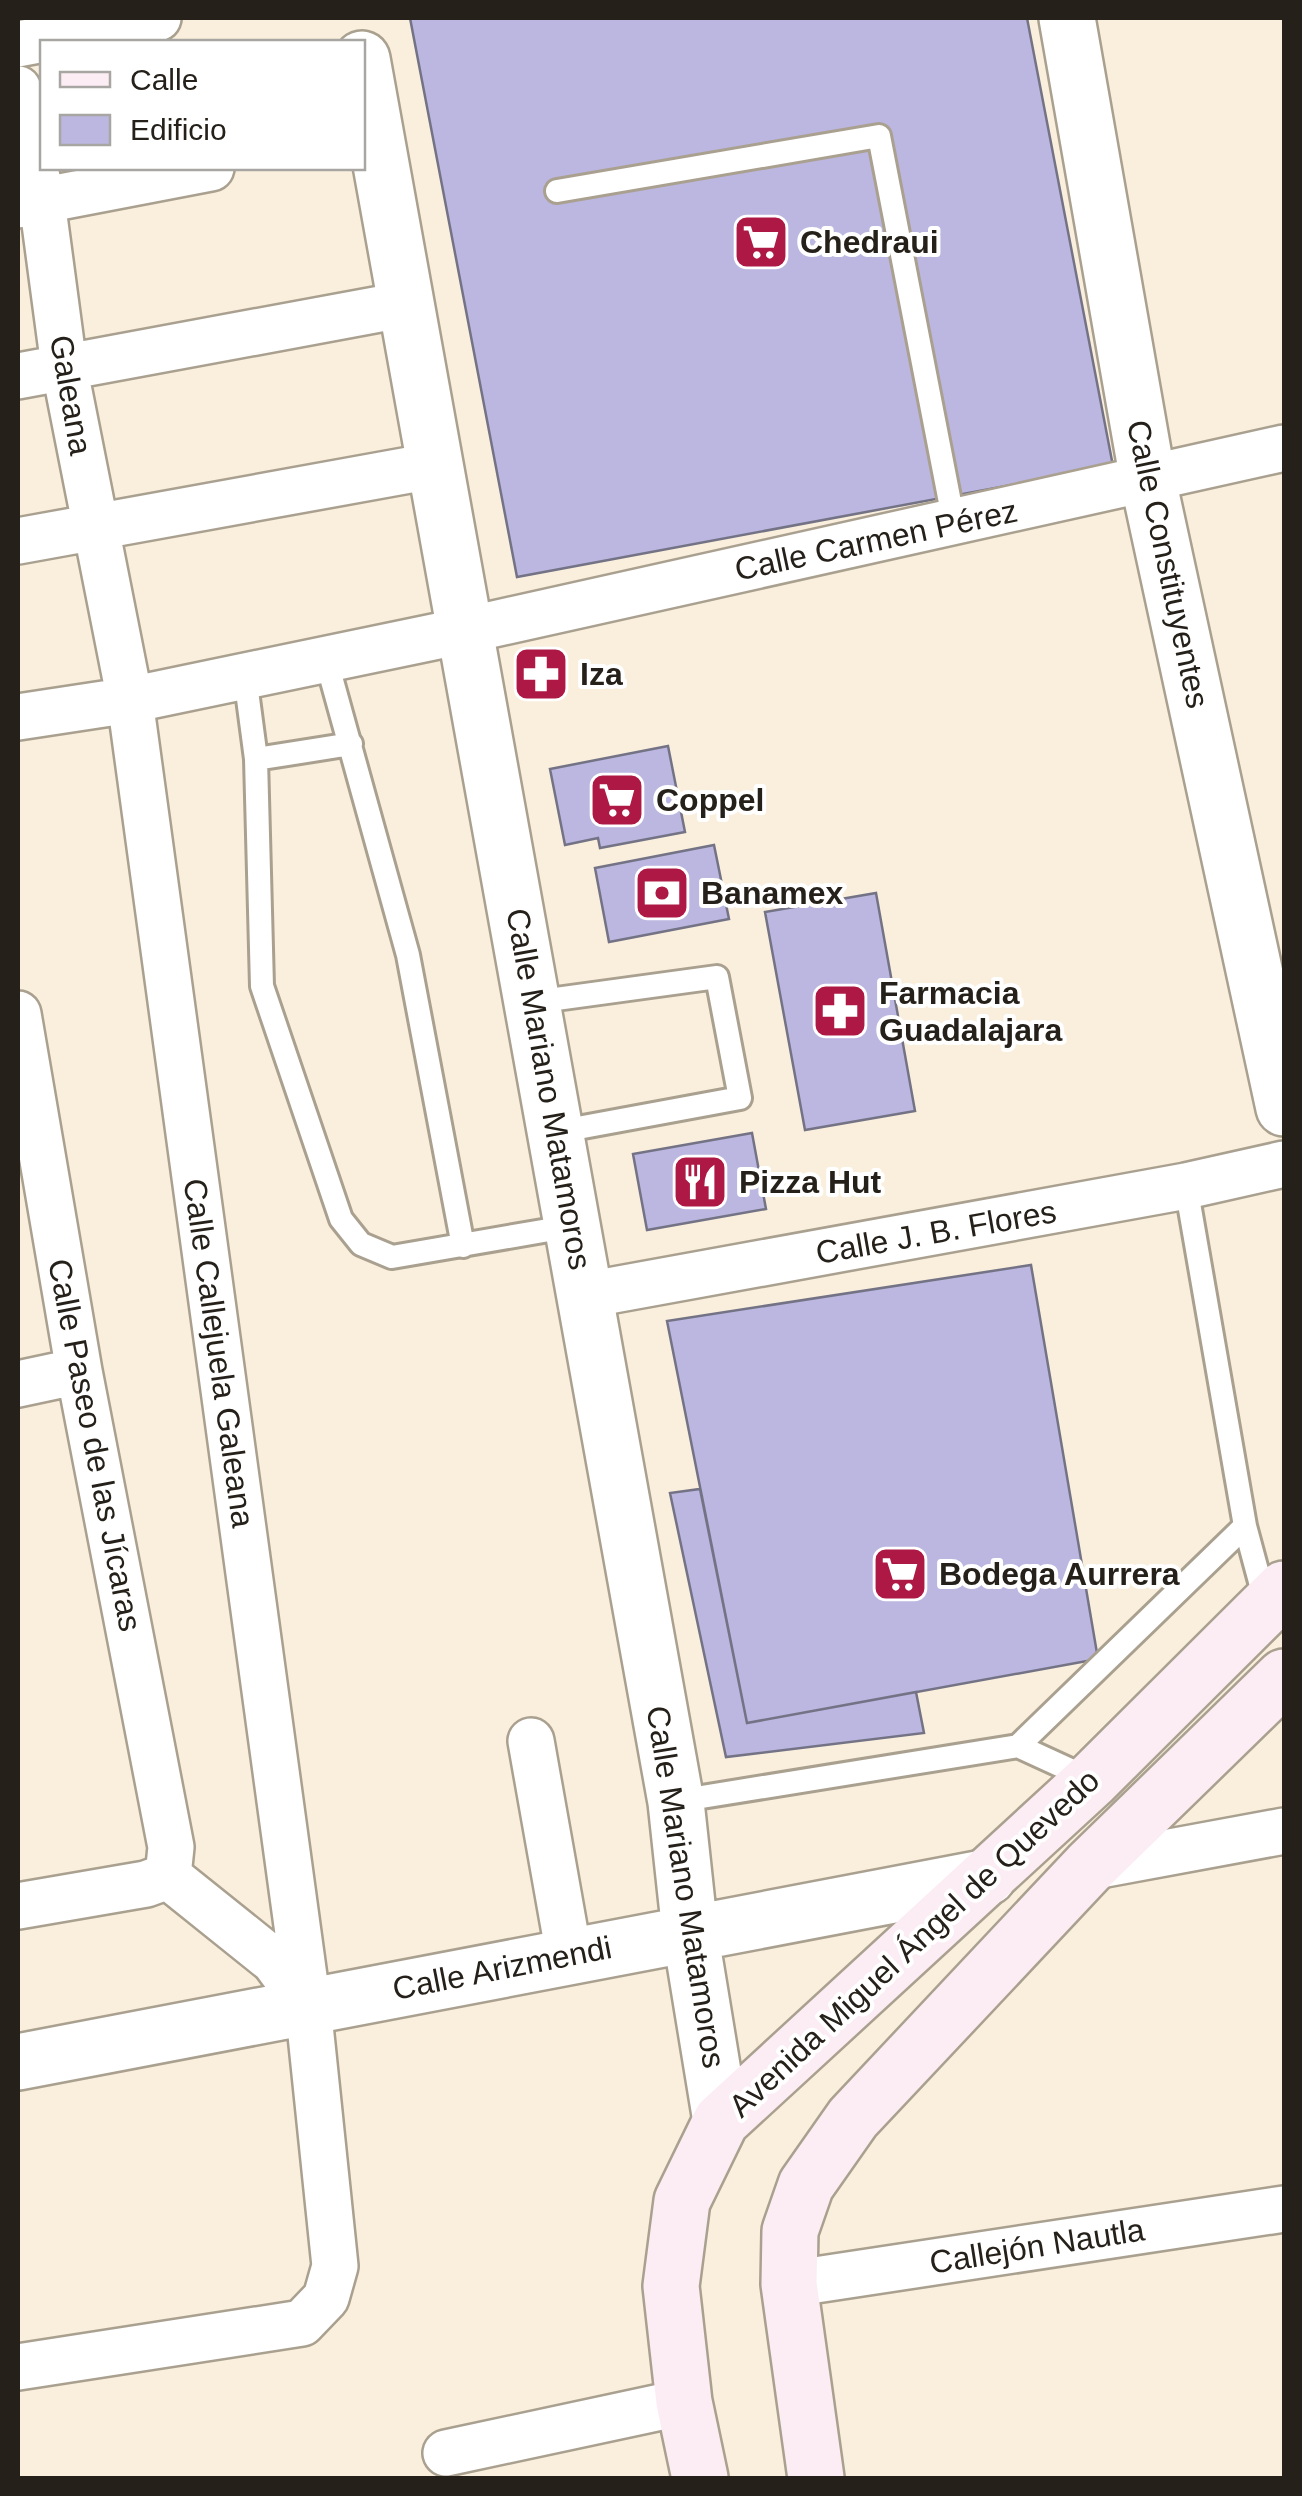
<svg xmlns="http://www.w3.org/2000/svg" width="1302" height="2496" font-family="Arial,sans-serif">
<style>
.building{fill:#bbb7e1;stroke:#747385;stroke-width:2.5}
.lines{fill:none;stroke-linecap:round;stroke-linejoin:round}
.service-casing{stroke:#aaa08f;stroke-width:28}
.minor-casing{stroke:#aaa08f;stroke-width:50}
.tertiary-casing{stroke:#aaa08f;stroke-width:60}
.secondary-casing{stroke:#aaa08f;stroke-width:60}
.service{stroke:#fff;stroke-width:22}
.minor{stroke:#fff;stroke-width:45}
.tertiary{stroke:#fff;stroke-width:55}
.secondary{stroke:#fbedf3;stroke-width:55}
.labels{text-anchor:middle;stroke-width:8;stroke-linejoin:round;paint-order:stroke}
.poi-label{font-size:32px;font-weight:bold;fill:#25211a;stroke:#fff;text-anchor:start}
.street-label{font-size:32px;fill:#25211a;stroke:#fff}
</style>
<rect width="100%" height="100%" fill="#faefdd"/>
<path class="building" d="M410,18h617l86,448 -596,111z
M668,746l17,86 -85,16 -2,-10 -33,7 -15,-76z
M714,845l15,74 -120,23 -14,-74z
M876,893l39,218 -110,19 -40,-218z
M752,1133l14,76 -119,21 -14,-76z
M1031,1265l67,394 -351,64 -80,-402z
M700,1489l47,234 169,-31 8,41 -198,24 -56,-264z"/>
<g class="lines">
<g class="service-casing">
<path id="service" d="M557,191l322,-55 75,387
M326,659l82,296 55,291
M245,676l11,83 6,227 79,233 20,25 31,13 180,-31
M256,759l95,-15
M534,1002l183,-25 23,121 -184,34
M1245,1526l21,78
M1018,1746l227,-220 -59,-340
M677,1801l341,-55 74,34"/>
</g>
<g class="minor-casing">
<path id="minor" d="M18,44l140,-26
M18,89l24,112 22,165 66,334 178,1306 27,260 -9,32 -24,25 -284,44
M18,205l193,-37
M18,376l389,-72
M18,541l419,-76
M18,717l112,-17 337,-70 817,-182
M18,1014l61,357 92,476 -3,29
M586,1295l600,-109 98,-22
M18,1384l61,-13
M531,1741l38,214
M1089,1867l195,-36
M168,1876l106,85 31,42
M18,1906l128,-22 22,-8
M789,2284l495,-75
M446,2453l238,-51"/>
</g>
<g class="tertiary-casing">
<path id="tertiary" d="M1067,18l81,462 136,628
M362,59l314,1743 14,130 31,189
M18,2062l970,-185"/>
</g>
<g class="secondary-casing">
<path id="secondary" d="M700,2478l-16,-76 -13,-116 11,-85 39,-80 371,-341 192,-191
M816,2478l-27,-194 1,-53 16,-46 47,-67 236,-251 195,-190"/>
</g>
<use href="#service" class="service"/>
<use href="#minor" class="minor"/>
<use href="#tertiary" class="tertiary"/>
<use href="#secondary" class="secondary"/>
</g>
<defs>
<g id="supermarket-square" transform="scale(2.875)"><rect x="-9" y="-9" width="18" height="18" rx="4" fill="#ad1944" stroke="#fff"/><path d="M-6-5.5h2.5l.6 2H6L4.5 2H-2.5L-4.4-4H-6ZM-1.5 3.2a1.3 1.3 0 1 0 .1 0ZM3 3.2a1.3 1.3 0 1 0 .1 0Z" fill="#fff"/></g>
<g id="pharmacy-square" transform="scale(2.875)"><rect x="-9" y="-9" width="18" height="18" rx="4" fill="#ad1944" stroke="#fff"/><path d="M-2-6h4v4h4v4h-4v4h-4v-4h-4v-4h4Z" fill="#fff"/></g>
<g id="bank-square" transform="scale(2.875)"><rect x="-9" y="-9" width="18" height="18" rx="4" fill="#ad1944" stroke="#fff"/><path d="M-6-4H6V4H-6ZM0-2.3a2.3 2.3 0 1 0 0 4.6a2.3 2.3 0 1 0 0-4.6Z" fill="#fff"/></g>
<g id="restaurant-square" transform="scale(2.875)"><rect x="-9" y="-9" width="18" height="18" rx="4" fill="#ad1944" stroke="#fff"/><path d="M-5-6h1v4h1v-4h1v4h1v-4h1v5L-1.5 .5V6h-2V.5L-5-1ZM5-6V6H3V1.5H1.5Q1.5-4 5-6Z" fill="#fff"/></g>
</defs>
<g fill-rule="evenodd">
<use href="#supermarket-square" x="761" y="242"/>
<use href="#pharmacy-square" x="541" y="674"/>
<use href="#supermarket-square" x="617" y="800"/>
<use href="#bank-square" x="662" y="893"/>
<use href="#pharmacy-square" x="840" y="1011"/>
<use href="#restaurant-square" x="700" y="1182"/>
<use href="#supermarket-square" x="900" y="1574"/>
</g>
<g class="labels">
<g class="poi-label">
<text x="800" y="253">Chedraui</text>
<text x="580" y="685">Iza</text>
<text x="656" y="811">Coppel</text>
<text x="701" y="904">Banamex</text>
<text x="879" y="1004">Farmacia<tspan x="879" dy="37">Guadalajara</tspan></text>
<text x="739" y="1193">Pizza Hut</text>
<text x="939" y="1585">Bodega Aurrera</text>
</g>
<g class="street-label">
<text transform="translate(71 395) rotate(80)" y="11">Galeana</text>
<text transform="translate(876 540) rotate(-12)" y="11">Calle Carmen Pérez</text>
<text transform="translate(1168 564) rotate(78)" y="11">Calle Constituyentes</text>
<text transform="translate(549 1089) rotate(80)" y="11">Calle Mariano Matamoros</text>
<text transform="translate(936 1232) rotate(-10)" y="11">Calle J. B. Flores</text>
<text transform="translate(219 1353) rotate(82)" y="11">Calle Callejuela Galeana</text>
<text transform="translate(95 1445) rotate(79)" y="11">Calle Paseo de las Jícaras</text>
<text transform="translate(686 1887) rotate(81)" y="11">Calle Mariano Matamoros</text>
<text transform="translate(914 1943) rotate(-43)" y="11">Avenida Miguel Ángel de Quevedo</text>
<text transform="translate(502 1968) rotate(-11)" y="11">Calle Arizmendi</text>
<text transform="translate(1037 2246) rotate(-9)" y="11">Callejón Nautla</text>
</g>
</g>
<rect width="1302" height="2496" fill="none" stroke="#25211a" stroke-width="40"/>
<rect x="40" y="40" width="325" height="130" fill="#ffffff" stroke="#a8a6a3" stroke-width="2.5"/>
<rect x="60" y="72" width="50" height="15" fill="#fbedf3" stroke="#a8a6a3" stroke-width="2.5"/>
<text x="130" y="90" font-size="30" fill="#25211a">Calle</text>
<rect x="60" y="115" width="50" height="30" fill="#bbb7e1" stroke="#a8a6a3" stroke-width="2.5"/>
<text x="130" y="140" font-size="30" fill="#25211a">Edificio</text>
</svg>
